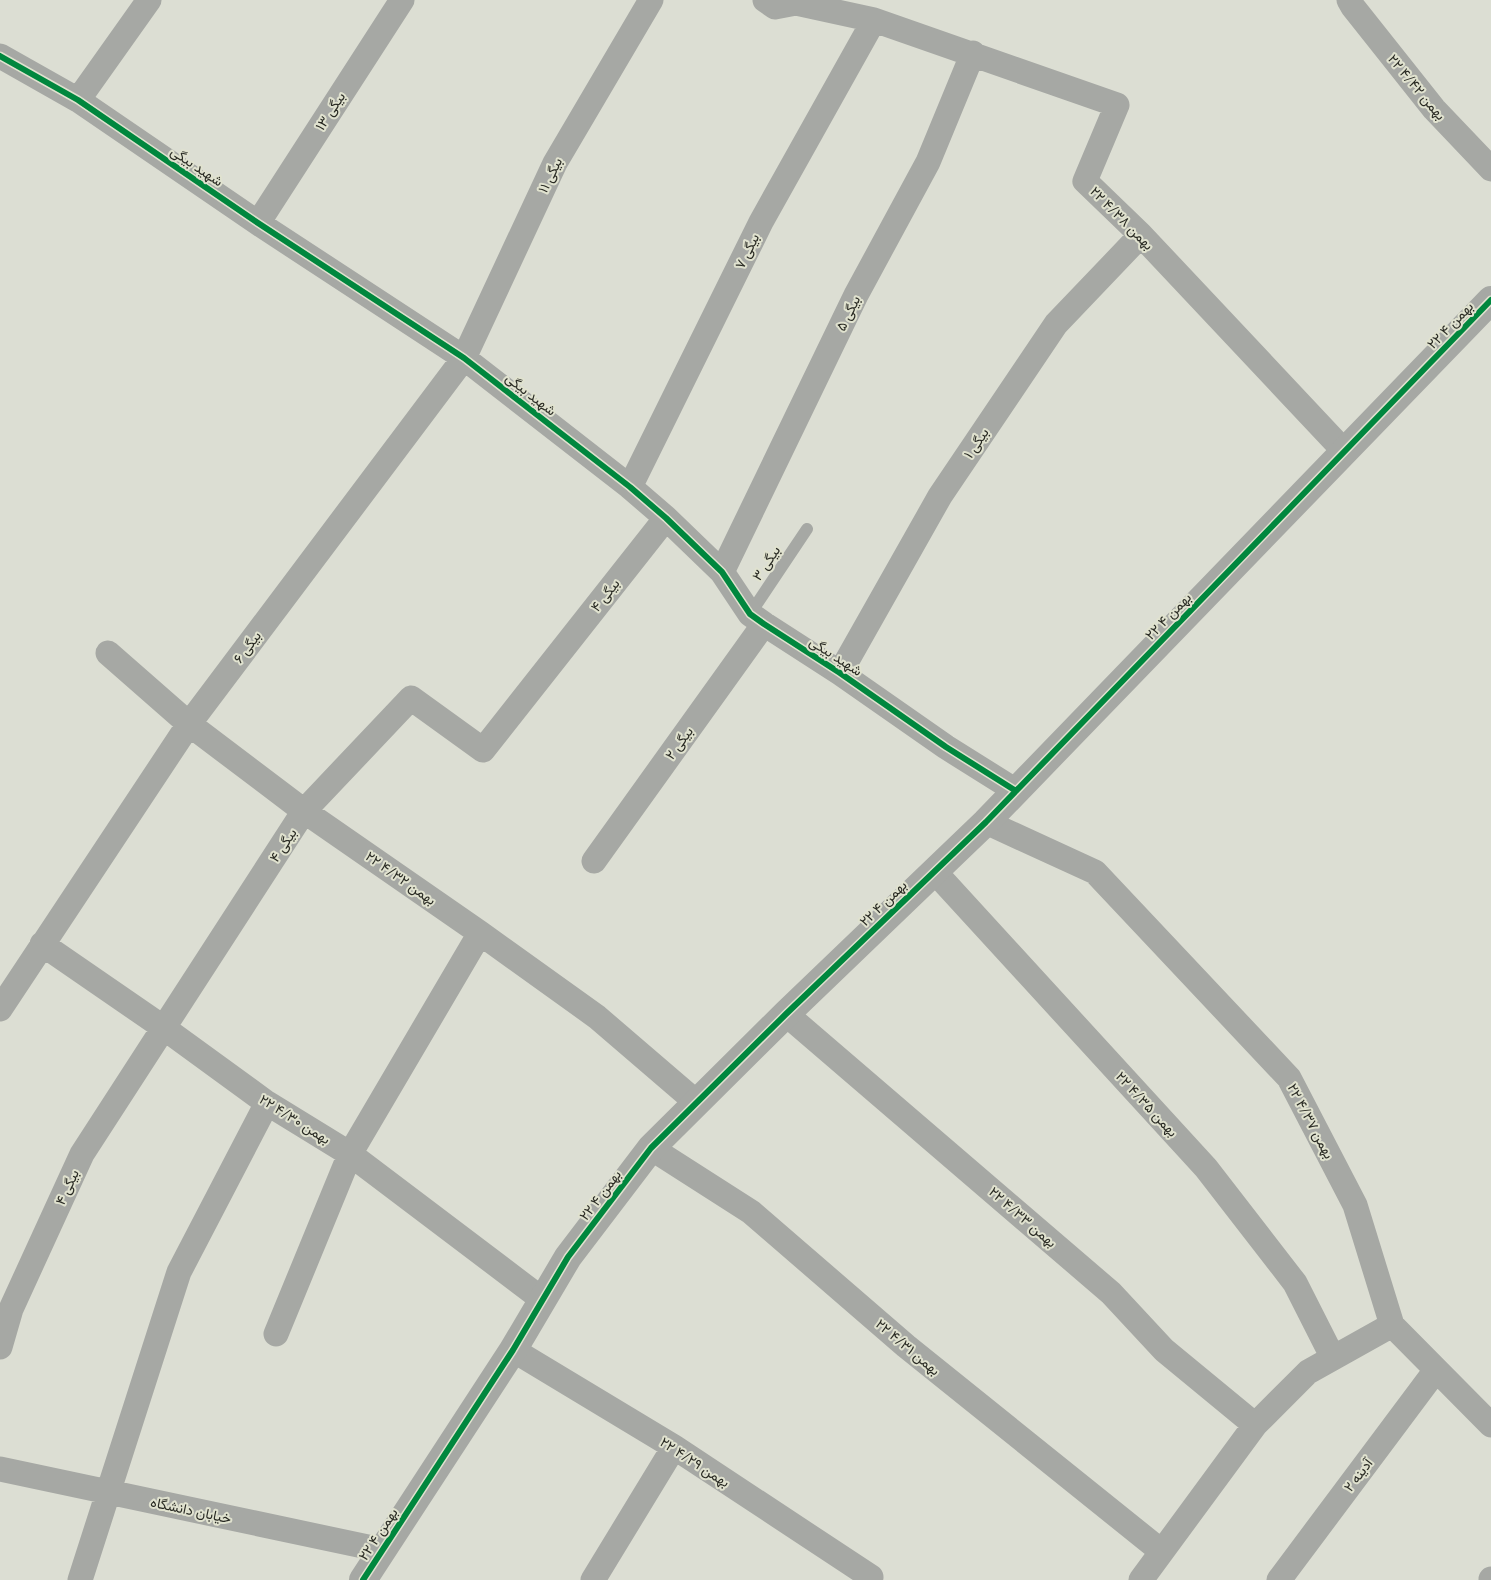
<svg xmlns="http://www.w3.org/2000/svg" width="1491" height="1580" font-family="Lato,Vazirmatn,sans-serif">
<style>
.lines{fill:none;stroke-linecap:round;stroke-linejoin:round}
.service{stroke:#a6a8a4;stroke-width:12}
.minor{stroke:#a6a8a4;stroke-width:25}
.tertiary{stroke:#a6a8a4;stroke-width:28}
.cycleway-casing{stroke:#e0e2cf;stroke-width:9}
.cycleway{stroke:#00873e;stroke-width:6}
.labels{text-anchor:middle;stroke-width:4;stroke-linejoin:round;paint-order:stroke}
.street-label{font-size:14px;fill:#292a23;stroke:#e0e2cf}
</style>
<rect width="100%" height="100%" fill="#dcded3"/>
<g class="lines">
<path class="service" d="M750,614l57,-85"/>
<path class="minor" d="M765,0l10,7 21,-4 78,17 243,85 -32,76 56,54 204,217
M1349,0l4,7 81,102 57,60
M0,56l78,44 180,123 206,135 166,129 36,31 56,54 28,42 14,10 76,49 106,74 70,44
M78,100l71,-100
M258,223l144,-223
M630,487l131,-265 113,-202
M722,572l134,-277 72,-133 45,-109
M108,653l81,71 115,87 176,122 117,84 99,85
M840,673l100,-177 116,-172 85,-89
M986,822l109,50 194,206 66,127 37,120 99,100
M594,861l170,-237
M934,871l272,297 89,115 38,75
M42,944l122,84 103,75 83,51 193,146
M0,1009l189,-285 275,-366 91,-195 96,-163
M786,1014l325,279 53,57 91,75
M651,1148l100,64 155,134 255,205
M276,1334l74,-180 130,-221
M0,1347l11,-38 71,-155 222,-343 107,-113 72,52 183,-232
M513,1350l161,97 197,130 -2,3
M0,1469l382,81
M80,1580l99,-308 88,-169
M593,1580l81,-133
M1141,1580l114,-155 53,-53 84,-47
M1279,1580l157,-210
M1491,1580v-1"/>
<path class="tertiary" d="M363,1580l150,-230 55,-93 83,-109 135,-134 200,-192 505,-522"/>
<g class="cycleway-casing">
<path id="cycleway" d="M0,56l78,44 180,123 206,135 166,129 36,31 56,54 28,42 14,10 76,49 106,74 70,44
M363,1580l150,-230 55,-93 83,-109 135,-134 200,-192 505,-522"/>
</g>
<use href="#cycleway" class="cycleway"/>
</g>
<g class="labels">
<g class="street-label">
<text transform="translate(1417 87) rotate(50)" y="5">۲۲ بهمن ۴/۴۲</text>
<text transform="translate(330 111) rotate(-57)" y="5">بیگی ۱۳</text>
<text transform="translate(197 166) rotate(34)" y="5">شهید بیگی</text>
<text transform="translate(550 175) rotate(-64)" y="5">بیگی ۱۱</text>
<text transform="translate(1122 218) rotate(45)" y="5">۲۲ بهمن ۴/۳۸</text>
<text transform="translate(747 251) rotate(-64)" y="5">بیگی ۷</text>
<text transform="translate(848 313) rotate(-64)" y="5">بیگی ۵</text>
<text transform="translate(1450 325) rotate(-46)" y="5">۲۲ بهمن ۴</text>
<text transform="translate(531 394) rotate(38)" y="5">شهید بیگی</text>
<text transform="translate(976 443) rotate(-56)" y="5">بیگی ۱</text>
<text transform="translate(766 563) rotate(-56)" y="5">بیگی ۳</text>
<text transform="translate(605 595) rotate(-52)" y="5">بیگی ۴</text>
<text transform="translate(1168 616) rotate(-46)" y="5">۲۲ بهمن ۴</text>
<text transform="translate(247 647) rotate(-53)" y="5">بیگی ۶</text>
<text transform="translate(836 656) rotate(33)" y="5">شهید بیگی</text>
<text transform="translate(679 743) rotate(-54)" y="5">بیگی ۲</text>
<text transform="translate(283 845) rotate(-57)" y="5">بیگی ۴</text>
<text transform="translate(401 878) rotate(35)" y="5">۲۲ بهمن ۴/۳۲</text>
<text transform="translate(883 903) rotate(-44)" y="5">۲۲ بهمن ۴</text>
<text transform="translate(1147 1104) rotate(47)" y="5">۲۲ بهمن ۴/۳۵</text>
<text transform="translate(295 1119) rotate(32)" y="5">۲۲ بهمن ۴/۳۰</text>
<text transform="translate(1311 1121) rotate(62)" y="5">۲۲ بهمن ۴/۳۷</text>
<text transform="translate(67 1187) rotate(-65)" y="5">بیگی ۴</text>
<text transform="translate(600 1195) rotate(-53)" y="5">۲۲ بهمن ۴</text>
<text transform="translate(1023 1217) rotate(41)" y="5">۲۲ بهمن ۴/۳۳</text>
<text transform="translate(908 1347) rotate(40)" y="5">۲۲ بهمن ۴/۳۱</text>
<text transform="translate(695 1462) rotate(33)" y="5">۲۲ بهمن ۴/۲۹</text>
<text transform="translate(1358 1475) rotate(-53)" y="5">آدینه ۲</text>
<text transform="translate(191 1510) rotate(12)" y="5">خیابان دانشگاه</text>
<text transform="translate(378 1534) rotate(-57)" y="5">۲۲ بهمن ۴</text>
</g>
</g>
</svg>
